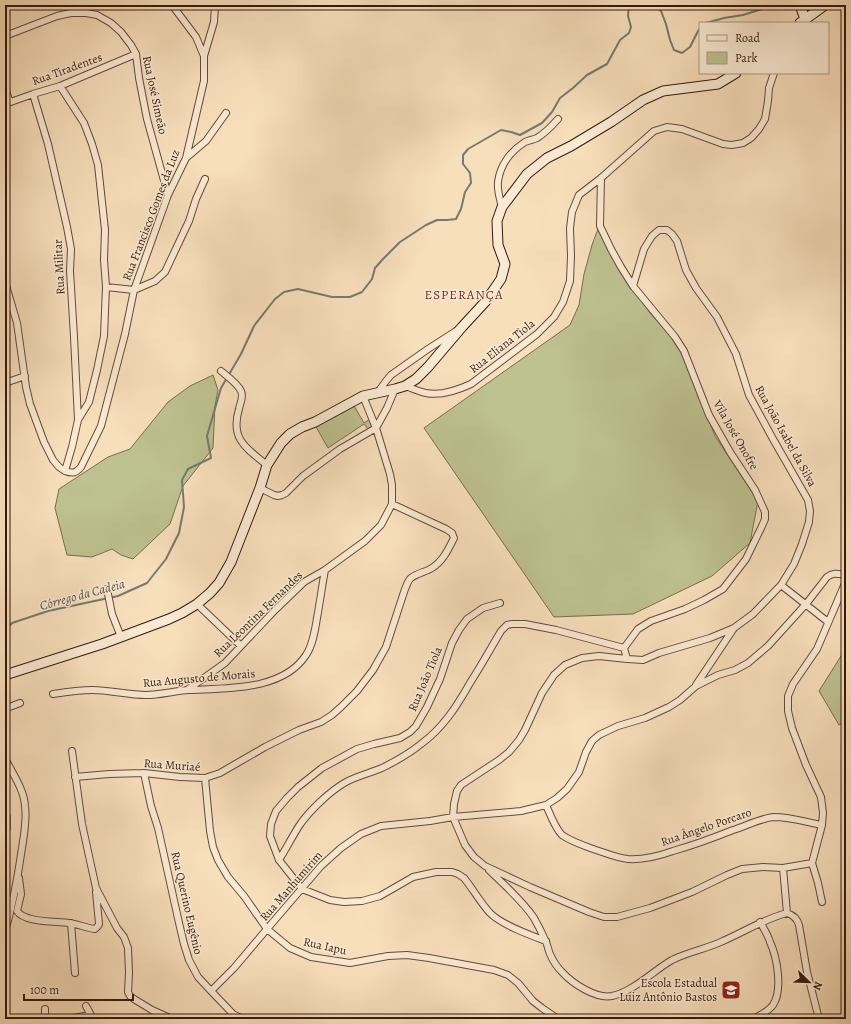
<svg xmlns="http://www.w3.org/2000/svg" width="851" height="1024" font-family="Alegreya,serif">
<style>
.green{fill:#bec190;stroke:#7a6d4e}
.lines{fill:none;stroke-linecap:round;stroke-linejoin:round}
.stream{stroke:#747b71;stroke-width:2}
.street-casing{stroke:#664a39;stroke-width:8}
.secondary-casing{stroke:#36190d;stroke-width:11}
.street{stroke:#faead3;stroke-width:6}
.secondary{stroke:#faead3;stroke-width:9}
.labels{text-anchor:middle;stroke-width:3;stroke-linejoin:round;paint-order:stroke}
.street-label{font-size:12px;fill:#36190d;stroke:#faead3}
.poi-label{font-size:12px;fill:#36190d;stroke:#faead3;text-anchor:end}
.neighbourhood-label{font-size:13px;letter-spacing:1px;fill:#7a1f14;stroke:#faead3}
.water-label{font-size:13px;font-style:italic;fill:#5a5247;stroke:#faead3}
</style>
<rect width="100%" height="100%" fill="#f8dfbc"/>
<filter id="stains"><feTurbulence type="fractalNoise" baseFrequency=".005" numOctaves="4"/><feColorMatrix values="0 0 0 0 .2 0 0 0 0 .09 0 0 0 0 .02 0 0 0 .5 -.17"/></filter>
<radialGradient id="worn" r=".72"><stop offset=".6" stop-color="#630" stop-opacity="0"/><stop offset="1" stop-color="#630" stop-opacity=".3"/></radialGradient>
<path class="green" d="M599,226l17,36 34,51 30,34 35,89 43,65 -8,42 -38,33 -79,38 -79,3 -130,-189 146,-103 9,-20 5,-31 8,-29z
M213,375l5,15 -3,16 -2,42 -30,38 -13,38 -37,35 -12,-4 -9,-6 -20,8 -25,-2 -12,-47 4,-19 49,-32 22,-8 38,-47 22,-16z
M353,404l11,19 6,-4 3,7 -5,3 -4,-5 -36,24 -12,-21z
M846,648v74l-7,3 -20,-34z"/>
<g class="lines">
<path class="stream" d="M652,5l9,6 5,13 4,16 4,10 8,3 8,-6 7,-14 3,-5
M706,23l18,-5 19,-3 19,-6 22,-2 10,-2
M5,631l7,-8 36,-12 70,-15 29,-13 19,-24 13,-26 5,-26 -2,-27 6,-11 23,-11 -4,-22 14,-48 20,-34 13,-28 21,-27 9,-7 14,-3 34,8h18l12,-5 10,-13 3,-11 8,-9 17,-17 26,-17 11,-5h10l9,-1 5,-10 4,-17 6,-9 -1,-10 -7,-9v-9l5,-6 33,-19 10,2 9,3 22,-12 10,-11 8,-14 13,-10 14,-13 20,-11 13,-24 9,-7 2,-6 -3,-11 1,-11"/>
<g class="street-casing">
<path id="street" d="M5,36l52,-20 14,-3h15l11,2 14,8 10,9 10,13 5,9 3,24 8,41 21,76
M204,56l10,-34 1,-17
M60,86l24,37 8,21 6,21 7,65 -1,30 2,27 -2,49 -7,34 -8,32 -11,18
M5,89l5,13
M5,104l28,-10 27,-8 76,-32
M186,158l20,-17 20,-28
M601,178l-1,48 11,23 10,18 12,19 42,51 9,14 25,64 21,37 25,38 10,22v7l-3,7 -16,33 -23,30 -19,11 -19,9 -34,12 -13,8 -14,19 3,11
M502,207c-2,-8 -5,-16 -4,-25 2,-17 13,-31 27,-40 4,-2 8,-2 12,-4 8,-5 15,-12 21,-19
M5,282l12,41 9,64 4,17 14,38 9,18 6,7 6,4 7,-24 6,-27 -4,-83 -4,-66 1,-22 -4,-22 -19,-83 -15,-50
M633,286l11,-37 8,-13 7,-6h8l5,4 5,7 9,29 10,18 21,29 19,37 13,41 24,44 35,61 2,11 -1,11 -7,22 -8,20 -13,21 -28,29 -19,14 -24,10 -51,15 -16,7 -16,-1 -28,-3 -17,2 -17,7 -11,10 -12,18 -17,37 -6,10 -10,12 -10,8 -38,25 -4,6 -3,13 -1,13 12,28 9,12 11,9 45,21 59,25 15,5h13l33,-9 42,-16 35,-17 15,-6 21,-2 20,1 29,-5
M106,287l28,3 21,-9 10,-9 24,-51 7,-22 9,-20
M221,371c6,5 17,13 20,20 3,6 -1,12 -2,18 -9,30 7,39 28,56
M5,383l20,-7
M405,386c7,2 14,6 21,7 14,3 32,-3 45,-9l66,-50 17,-17 9,-15 7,-21 1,-25 -1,-28 2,-16 7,-17 22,-17 53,-47 13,-4 15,2 41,15 9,1 11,-2 8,-5 8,-9 6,-10 3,-18 1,-13 5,-15
M378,392l8,-11 5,-6 37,-26 28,-18
M65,471c8,3 11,2 16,-4l20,-41 24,-92 9,-44 34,-95 18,-37 18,-77v-25l-8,-19 -21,-28 -4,-4
M260,488l14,7 4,1 4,-1 4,-2 17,-17 37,-27 36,-21 11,-20 8,-19
M781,585l47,37
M107,589l5,25 9,23
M500,603l-17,5 -16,11 -8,11 -7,13 -12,36 -13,28 -11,19 -6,6 -10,6 -26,6 -17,5 -35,19 -24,19 -11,11 -11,13 -5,13 -1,12 9,24 23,29 28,11 14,2 18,-1 18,-5 33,-19 23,-5h16l6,2 6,4c9,11 16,24 26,35 12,12 40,22 56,28
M197,604l44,42
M696,685l38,-57
M187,690l38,-27 50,-53 29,-28 21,-12
M53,694c13,-2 26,-4 39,-4 18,0 36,5 54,5 14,0 28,-4 43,-5 37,-2 94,1 117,-35 7,-10 9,-25 11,-37 3,-16 5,-32 8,-48l40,-29 16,-16 11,-21v-19l-2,-11 -14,-46 -13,-32
M5,710l2,-2 13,-5
M72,751l10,73 14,64 21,40 7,9 4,11 1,25 -1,19 2,4 4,3 18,11 20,9
M5,758c7,15 19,31 20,48 2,13 -1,29 -3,42 -4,28 -9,56 -17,84
M144,773l7,33 7,22 21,95 5,21 5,16 9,17 13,14 22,23 10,5
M75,777l34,-3 35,-1 36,4 25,1 15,-5 45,-26 34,-17 22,-8 11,-7 9,-8 16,-16 16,-21 13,-23 19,-58c2,-4 3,-9 6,-11 6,-5 15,-6 21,-10 11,-7 16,-18 22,-30l-2,-5 -6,-4 -54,-25
M205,778l5,53 3,16 5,13 10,17 16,19 23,33 23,19 21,9 39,6 38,-7 19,-1 22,3 65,12 14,5 10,8 15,18 9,7 16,11
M546,805c4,9 9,23 16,30 10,7 23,11 34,15 10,3 21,8 32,9 15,1 31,-3 45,-8 21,-6 40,-13 60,-21 13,-4 28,-12 41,-13 16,0 32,5 48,8
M279,860c7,-11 13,-23 20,-34 10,-15 31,-35 47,-44 11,-6 24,-9 36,-14 14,-7 27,-14 39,-24 22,-16 36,-38 49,-61 11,-17 21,-35 31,-52l6,-6 5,-1h13l31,6 68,18
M489,870c15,15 33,30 45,48 4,7 8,15 11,22 3,5 3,10 5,14 3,7 7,13 12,18 11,12 34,27 50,24 22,-5 41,-25 60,-36 16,-8 34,-11 51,-19 21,-9 41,-22 64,-28l-4,-45
M19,878l2,16 -4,17c8,12 39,10 52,12 9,1 17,5 26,6l3,-3 1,-2 -3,-32
M822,902l-4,-19 -6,-20 10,-38 1,-12 -2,-16 -15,-32 -14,-37 -4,-17v-15l5,-12 24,-35 29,-68
M787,913c6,2 10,5 12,12l8,47 12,47
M71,923l4,50
M211,991l23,-23 33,-39 54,-63 20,-18 20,-14 20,-8 49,-5 23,-4 68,-6 25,-6 11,-7 10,-9 12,-17 7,-20 6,-11 7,-6 19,-9 27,-8 24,-11 11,-7 16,-14 22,-11 17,-5 13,-7 20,-17 38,-42 21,-27c7,-5 11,-3 19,-2
M86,1006l7,13
M45,1009v10
M68,1019l22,-4
M753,1019c7,-4 15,-7 20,-14 10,-15 4,-48 -3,-63 -2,-7 -6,-13 -10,-20"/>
</g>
<g class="secondary-casing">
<path id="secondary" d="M801,5v3l4,11
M800,23l25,-18
M5,675l97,-31 67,-25 13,-6 15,-9 13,-11 9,-10 12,-21 29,-74 7,-23 14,-22 9,-9 12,-7 13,-5 48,-26 32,-7 10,-3 11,-7 12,-12 34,-40 24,-26 15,-22 4,-15 -7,-19 -1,-24 5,-14 25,-33 20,-16 24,-12 40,-24 32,-22 20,-9 55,-7 18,-11
M5,816v13"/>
</g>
<use href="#street" class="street"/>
<use href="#secondary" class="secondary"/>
</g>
<defs>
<g id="school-square" transform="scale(1)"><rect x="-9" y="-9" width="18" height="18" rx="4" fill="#8f2418" stroke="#faead3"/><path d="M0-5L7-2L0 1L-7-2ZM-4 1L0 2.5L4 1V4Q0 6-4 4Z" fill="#fff"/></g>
</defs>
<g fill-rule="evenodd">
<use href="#school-square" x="731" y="990"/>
</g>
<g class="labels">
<g class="street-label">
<text transform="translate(67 69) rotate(-20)" y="4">Rua Tiradentes</text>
<text transform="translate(155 95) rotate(78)" y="4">Rua José Simeão</text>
<text transform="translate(151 215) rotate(-69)" y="4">Rua Francisco Gomes da Luz</text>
<text transform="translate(59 267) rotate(-93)" y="4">Rua Militar</text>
<text transform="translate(502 346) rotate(-38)" y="4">Rua Eliana Tiola</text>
<text transform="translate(736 435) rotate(60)" y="4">Vila José Onofre</text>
<text transform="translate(786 436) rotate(61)" y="4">Rua João Isabel da Silva</text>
<text transform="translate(258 614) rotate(-44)" y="4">Rua Leontina Fernandes</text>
<text transform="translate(199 678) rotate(-5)" y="4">Rua Augusto de Morais</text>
<text transform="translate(425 679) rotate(-67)" y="4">Rua João Tiola</text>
<text transform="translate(172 765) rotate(4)" y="4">Rua Muriaé</text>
<text transform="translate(706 827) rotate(-19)" y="4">Rua Ângelo Porcaro</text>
<text transform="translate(291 886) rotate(-49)" y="4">Rua Manhumirim</text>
<text transform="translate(187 903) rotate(77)" y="4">Rua Querino Eugênio</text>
<text transform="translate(325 946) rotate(12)" y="4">Rua Iapu</text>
</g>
<g class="poi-label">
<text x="717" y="987">Escola Estadual<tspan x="717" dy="14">Luiz Antônio Bastos</tspan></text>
</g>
<g class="neighbourhood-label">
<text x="464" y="299">ESPERANÇA</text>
</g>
<g class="water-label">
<text transform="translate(82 594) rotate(-15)" y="5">Córrego da Cadeia</text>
</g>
</g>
<rect width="851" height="1024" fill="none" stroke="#f8dfbc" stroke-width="20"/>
<rect x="6" y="6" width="839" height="1012" fill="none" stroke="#36190d" stroke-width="2"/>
<rect x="10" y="10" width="831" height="1004" fill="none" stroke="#36190d"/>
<rect x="699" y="22" width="130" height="52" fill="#faead3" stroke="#ac9684"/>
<rect x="707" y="35" width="20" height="6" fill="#faead3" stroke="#ac9684"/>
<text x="735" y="42" font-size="12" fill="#36190d">Road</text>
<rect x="707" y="52" width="20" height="12" fill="#bec190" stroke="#ac9684"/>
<text x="735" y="62" font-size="12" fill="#36190d">Park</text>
<g transform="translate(809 982) rotate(113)" stroke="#faead3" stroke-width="3" paint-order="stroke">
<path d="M0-3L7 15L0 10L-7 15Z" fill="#36190d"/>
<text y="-6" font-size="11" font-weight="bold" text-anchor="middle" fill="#36190d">N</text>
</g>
<path d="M24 994v6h109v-6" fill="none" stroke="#36190d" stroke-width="2"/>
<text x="30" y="994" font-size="12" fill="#36190d" stroke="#faead3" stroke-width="3" paint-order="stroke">100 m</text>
<rect width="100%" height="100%" filter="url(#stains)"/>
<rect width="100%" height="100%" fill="url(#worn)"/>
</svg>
